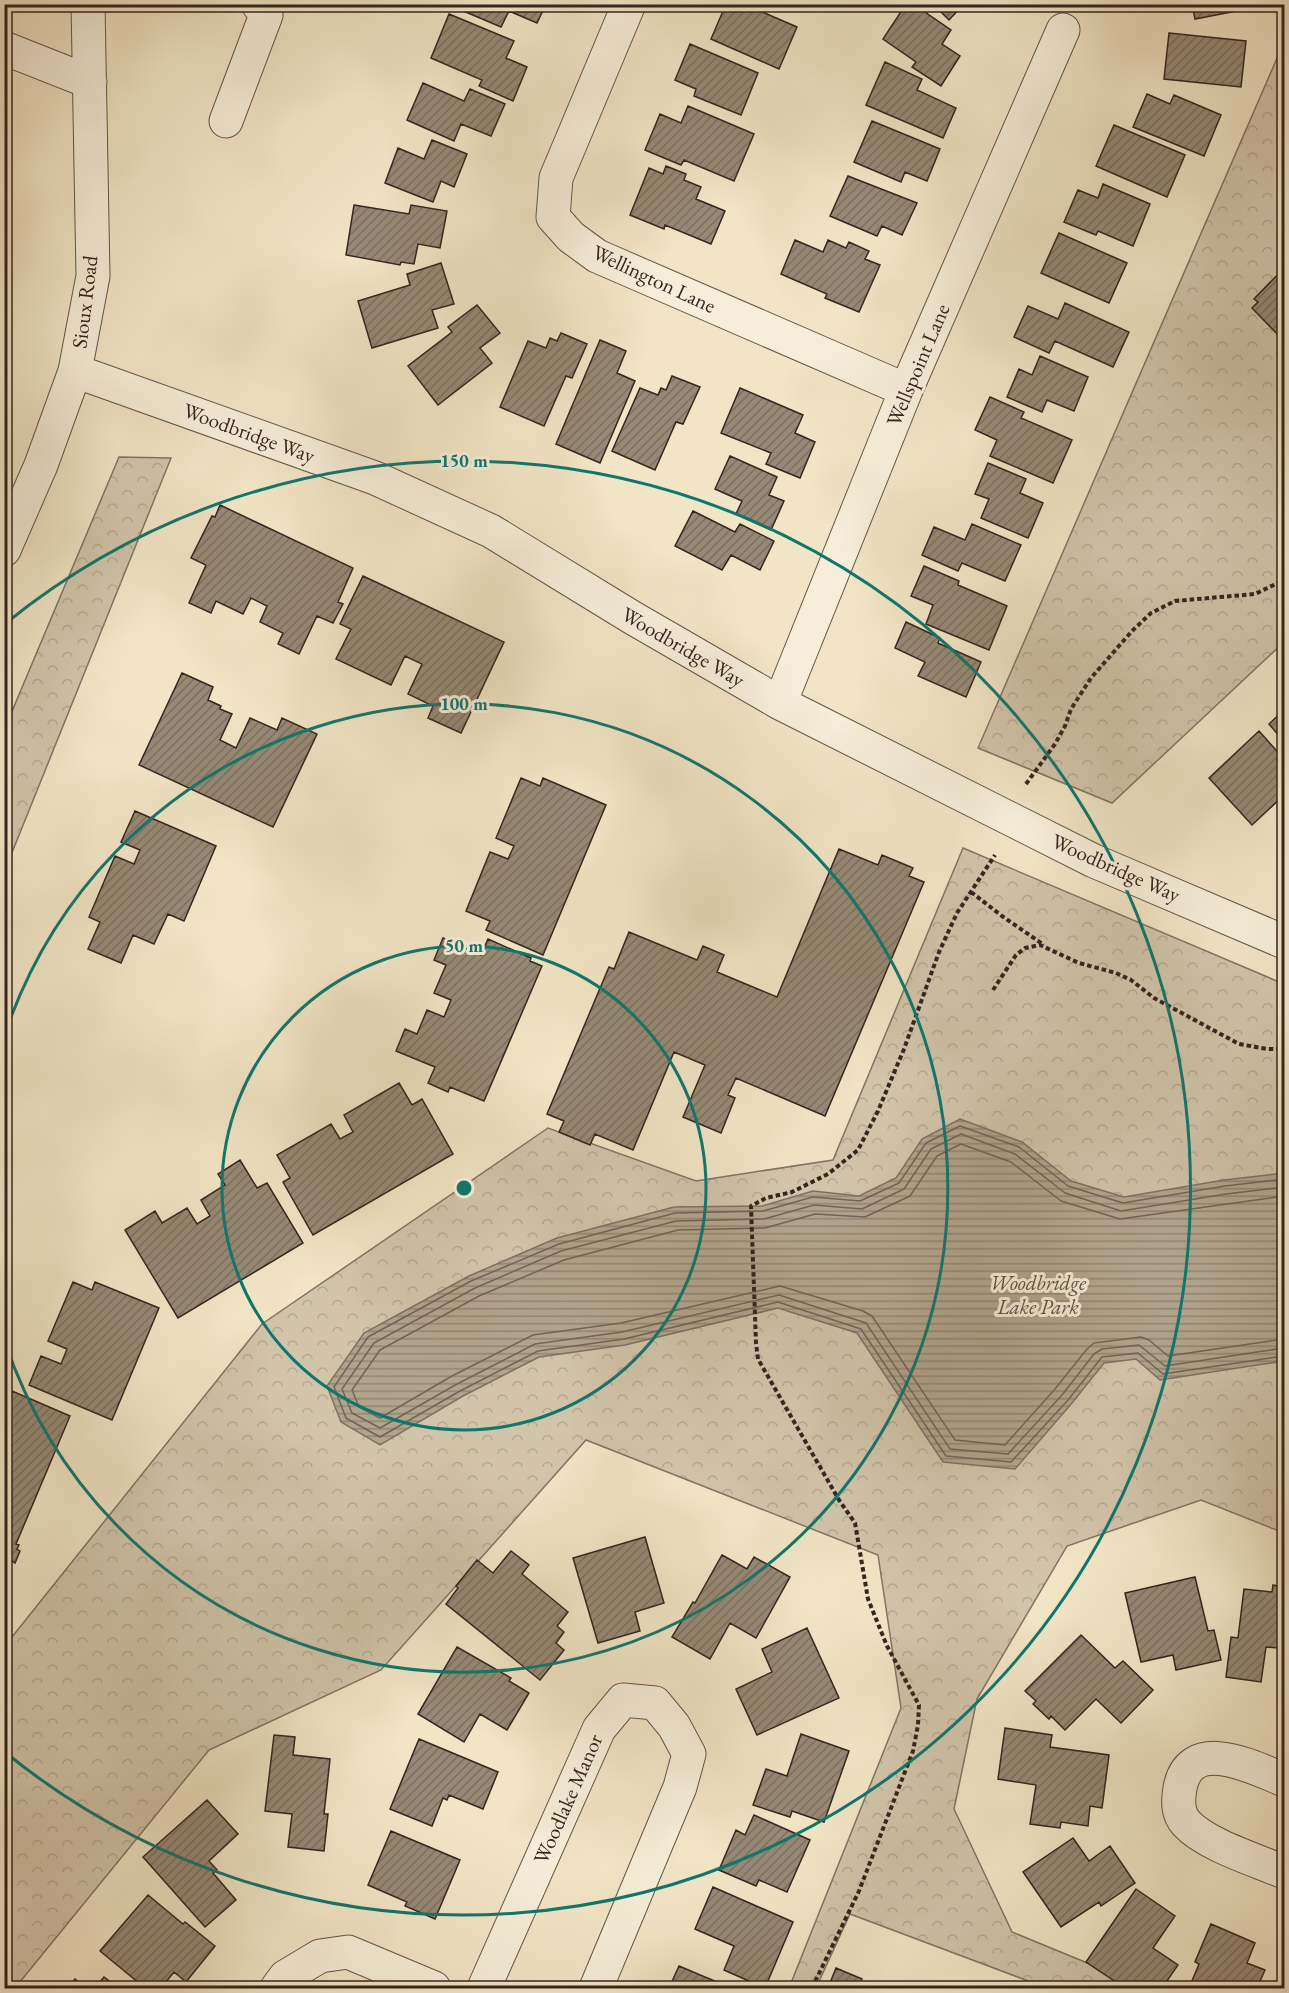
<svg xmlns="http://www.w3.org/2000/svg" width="1289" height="1993" font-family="'EB Garamond',serif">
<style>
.park{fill:url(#park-crowns);stroke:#827464;stroke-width:1.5}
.water{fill:url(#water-rules);stroke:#7f7161;stroke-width:1.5}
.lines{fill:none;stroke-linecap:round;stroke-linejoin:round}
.shore{stroke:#726456;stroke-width:1.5}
.building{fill:url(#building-hatch);stroke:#34251f;stroke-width:1.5}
.minor-casing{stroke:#635548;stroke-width:35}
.path{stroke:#34251f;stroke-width:4;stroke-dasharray:4.5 3;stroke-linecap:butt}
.minor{stroke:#f6eed9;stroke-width:33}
.ring{fill:none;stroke:#0f766e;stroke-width:3}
.labels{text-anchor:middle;stroke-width:6;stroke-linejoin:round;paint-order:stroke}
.street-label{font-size:21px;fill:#34251f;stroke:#f6eed9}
.park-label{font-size:21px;font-style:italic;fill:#5b4d42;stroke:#f6eed9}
.centre{fill:#0f766e;stroke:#f6eed9;stroke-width:3}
.ring-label{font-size:18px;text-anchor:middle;font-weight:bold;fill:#0f766e;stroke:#f6eed9;stroke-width:6;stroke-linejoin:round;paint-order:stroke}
</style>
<defs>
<pattern id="park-crowns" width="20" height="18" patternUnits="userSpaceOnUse" patternTransform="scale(1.5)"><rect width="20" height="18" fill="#d1c4a9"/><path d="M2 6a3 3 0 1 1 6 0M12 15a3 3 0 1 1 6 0" fill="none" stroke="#b4a891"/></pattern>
<pattern id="water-rules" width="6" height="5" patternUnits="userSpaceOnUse" patternTransform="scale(1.5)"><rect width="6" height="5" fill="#b1a48d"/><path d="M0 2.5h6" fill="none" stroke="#918573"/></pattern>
<pattern id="building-hatch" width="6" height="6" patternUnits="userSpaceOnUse" patternTransform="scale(1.5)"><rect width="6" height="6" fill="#968975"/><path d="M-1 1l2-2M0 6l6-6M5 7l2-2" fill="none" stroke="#7b705f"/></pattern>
</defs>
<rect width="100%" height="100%" fill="#f1e5c5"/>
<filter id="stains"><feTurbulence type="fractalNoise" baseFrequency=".00333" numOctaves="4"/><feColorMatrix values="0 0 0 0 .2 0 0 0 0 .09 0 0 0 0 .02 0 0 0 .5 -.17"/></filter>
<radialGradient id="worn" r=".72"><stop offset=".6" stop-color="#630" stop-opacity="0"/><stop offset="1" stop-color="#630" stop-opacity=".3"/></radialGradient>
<path class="park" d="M1284,42v600l-172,161 -134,-55z
M119,457l52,1 -166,412v-142z
M963,848l321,136v549l-83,-33 -134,46 -90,153 -23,110 58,123 136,56h-101l-197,-74 -34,74h-27l112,-280 -23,-153 -292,-115 -205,230 -172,80 -194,238h-11v-341l258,-323 286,-196 148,53 137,-21z"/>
<path class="water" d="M960,1119l62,23 49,39 53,16 100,-17 60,-7v188l-124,19 -24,-21 -32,4 -32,40 -57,66 -72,-7 -86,-129 -79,-25 -153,37 -86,12 -76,39 -83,49 -39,-23 -14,-36 37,-53 105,-57 88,-38 117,-31 88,-1 51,-15 46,5 37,-18 26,-39z"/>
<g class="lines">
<path class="shore" d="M1284,1179l-59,7 -102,17 -55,-17 -49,-39 -59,-21 -34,17 -27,40 -39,18 -47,-4 -50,14 -88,2 -116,31 -88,37 -103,56 -34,50 12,31 34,19 80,-46 78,-40 86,-12 154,-37 83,27 85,127 65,6 57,-62 34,-43 36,-4 25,21 121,-18
M1284,1187l-58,7 -105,17 -56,-18 -50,-39 -54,-20 -30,15 -27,40 -42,20 -48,-4 -50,14 -88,2 -115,30 -86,37 -101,55 -32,46 10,24 28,15 77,-44 78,-40 87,-12 157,-37 87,28 84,126 58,5 54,-59 32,-41 8,-5 37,-4 26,21 119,-18
M1284,1196l-164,23 -59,-18 -50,-39 -50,-18 -24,12 -27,40 -45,21 -50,-3 -50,14 -87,2 -114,30 -85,36 -99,54 -28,40 7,17 21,11 72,-42 81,-41 88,-12 159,-37 83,25 9,5 83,124 50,5 50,-56 32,-40 7,-6 47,-6 8,3 19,16 116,-17"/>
</g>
<path class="building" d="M455,4h91l-9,19 -28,-12 -8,16 -47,-20z
M726,4h18l53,23 -18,42 -68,-30z
M906,4h7l38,26 -9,14 18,12 -19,30 -29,-19 4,-5 -33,-23z
M933,4h31l-15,16z
M1192,4h50l-6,2 1,5 -42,8z
M449,14l65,27 -8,17 21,9 -14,34 -34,-15 3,-6 -51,-22z
M1169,33l77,8 -5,46 -77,-8z
M690,44l68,29 -17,42 -47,-19 2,-7 -21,-9z
M885,62l37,17 -5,11 39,18 -13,30 -77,-33z
M423,83l41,18 6,-12 35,15 -14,32 -30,-12 -7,17 -47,-21z
M1147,94l23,10 4,-9 47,20 -17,41 -71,-29z
M688,106l66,28 -20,47 -50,-21 -3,5 -36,-15 15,-36 21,9z
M872,121l68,28 -13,32 -22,-9 -4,10 -47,-20z
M1114,125l71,30 -18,42 -71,-31z
M432,140l35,14 -13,33 -13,-6 -8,21 -48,-19 13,-35 26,11z
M666,166l20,8 -2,6 17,7 -5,12 29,12 -14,33 -46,-19 -1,4 -34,-14 19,-47 14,6z
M848,176l69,27 -15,32 -20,-9 -5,10 -47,-20z
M1103,184l47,20 -17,42 -35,-15 -2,4 -32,-13 14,-32 20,8z
M354,205l55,9 2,-9 36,6 -7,37 -22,-4 -4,20 -13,-2 -1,3 -54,-10z
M1059,233l68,30 -18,40 -68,-30z
M795,240l28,12 5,-12 18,8 3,-6 20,9 -4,8 15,6 -21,47 -34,-14 2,-4 -46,-20z
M441,263l13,41 -22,6 6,18 -66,20 -14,-47 52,-16 -3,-11z
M1284,268v69l-2,2 -30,-31 6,-6 -4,-3z
M1065,303l64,29 -16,35 -58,-26 -6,12 -35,-16 14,-31 30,13z
M477,305l23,28 -20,15 12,15 -54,42 -30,-39 44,-34 -4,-5z
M561,333l26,11 -15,34 -6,-2 -22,50 -44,-19 28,-66 18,7 4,-10 7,3z
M600,340l26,11 -9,22 18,8 -35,82 -44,-19z
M1040,356l48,21 -14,34 -27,-11 -5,12 -35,-15 12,-28 13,6z
M672,376l28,11 -17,37 -7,-2 -21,48 -43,-19 28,-63 18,7 3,-7 5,2z
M740,388l63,27 -8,18 20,9 -15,36 -34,-14 5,-11 -50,-20z
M990,397l34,15 -3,6 51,22 -19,43 -63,-27 7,-16 -22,-10z
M730,456l47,21 -8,18 15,6 -13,29 -35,-16 6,-13 -27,-12z
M988,463l38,16 -6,14 23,10 -15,35 -47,-20 8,-19 -14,-5z
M220,505l133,63 -15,34 5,2 -10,19 -16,-7 -18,38 -21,-10 5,-11 -23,-11 7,-16 -16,-8 -8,16 -27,-13 -5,12 -22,-10 17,-38 -15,-7 21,-42 3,1z
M693,511l42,21 5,-8 34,17 -14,29 -29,-15 -9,15 -47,-24z
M972,524l49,21 -16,36 -43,-18 -4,8 -36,-16 12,-28 31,13z
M924,566l35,15 -1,4 49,21 -18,44 -63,-26 7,-19 -22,-9z
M363,576l141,66 -43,91 -33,-15 5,-12 -25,-12 14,-30 -17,-8 -14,29 -55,-26 15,-30 -11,-5z
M906,622l34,16 -2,5 43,19 -15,35 -48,-21 7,-14 -30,-14z
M182,673l31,14 -5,13 13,6 -1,3 12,5 -12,26 16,8 14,-30 27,12 5,-12 35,16 -44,93 -134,-62z
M1284,710v32l-15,-18z
M1259,731l25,28v36l-32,30 -43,-47z
M521,778l19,8 3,-8 63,27 -63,150 -57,-25 4,-9 -24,-10 24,-59 18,7 6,-13 -18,-8z
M135,811l81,35 -32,75 -16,-7 -14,30 -21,-9 -12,28 -33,-14 12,-27 -11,-5 26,-61 19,8 6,-14 -19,-8z
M839,849l39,16 4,-10 31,13 -4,8 15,6 -99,234 -89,-38 -8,17 7,3 -14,35 -38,-16 22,-52 -31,-13 -41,98 -38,-16 -5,11 -31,-13 5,-11 -17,-7 62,-147 5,2 15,-37 68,28 6,-14 21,9 -7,17 60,25z
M443,938l38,17 7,-16 43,19 -1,3 12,5 -58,135 -34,-14 -2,5 -20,-9 7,-16 -39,-16 9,-22 12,5 10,-24 17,7 7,-17 -17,-7 12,-28 -12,-5z
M399,1083l13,22 10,-6 31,55 -140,81 -30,-53 7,-4 -13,-23 54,-31 9,15 13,-7 -9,-17z
M240,1160l17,28 10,-5 36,60 -125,75 -53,-88 30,-19 7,12 25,-15 10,16 13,-8 -9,-16 24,-15 -7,-11z
M73,1282l19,8 3,-8 64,26 -47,112 -83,-35 12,-29 20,8 6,-15 -19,-8z
M12,1391l58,25 -54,128 3,1 -2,4 3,2 -5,12 -3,-2 -2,5 -6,-2v-166l4,2z
M645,1537l19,66 -29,9 5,19 -42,12 -25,-85z
M511,1551l18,14 -7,9 46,38 -11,14 7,6 -8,11 8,7 -24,30 -94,-76 12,-16 -2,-2 21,-26 16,13z
M722,1555l25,14 7,-12 36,20 -34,61 -26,-15 -20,36 -38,-22 21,-35 2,1z
M1195,1577l13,54 6,-1 7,30 -45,10 -3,-15 -32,7 -16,-69z
M1273,1585l11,2v58l-5,-1 -1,4 -12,-1 -5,35 -35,-5 5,-40 7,1 6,-49 28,3z
M807,1628l32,70 -82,37 -21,-46 36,-17 -10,-23z
M1081,1635l34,33 8,-7 30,29 -32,33 -25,-24 -31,31 -14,-14 -2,3 -16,-15 3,-3 -11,-10z
M457,1647l54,31 -2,3 20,12 -22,37 -27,-16 -16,28 -46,-28z
M1005,1728l47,7 -2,12 59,8 -7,53 -12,-2 -2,20 -27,-4 -1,6 -30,-4 6,-39 -38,-6z
M801,1734l48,17 -25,71 -32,-11 -2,6 -37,-12 13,-36 21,7z
M274,1735l21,2 -2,18 37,4 -6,55h4l-4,37 -36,-4 4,-33 -27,-3z
M419,1739l79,33 -15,37 -34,-14 -2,5 -4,-2 -11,28 -42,-17z
M207,1800l31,34 -29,27 8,9 -4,3 23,27 -31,27 -62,-70z
M754,1815l56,25 -23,52 -28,-12 -3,6 -37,-16 17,-40 9,5z
M391,1831l69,29 -25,59 -30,-13 2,-4 -39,-17z
M1073,1838l16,23 21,-15 25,37 -34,23 -2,-4 -38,25 -38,-55z
M713,1887l80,35 -28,66 -41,-18 10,-24 -39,-17z
M1136,1889l39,27 -22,32 25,17 -16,23h-37l-39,-26z
M148,1895l35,29 2,-2 30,24 -29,36 -12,-10 -13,16h-16l-45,-37z
M1211,1924l44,19 -8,20 18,7 -8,18h-68l10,-24 -4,-2z
M679,1966l52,22h-62z
M836,1968l26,11 -4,9h-30z
M104,1977l15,11h-24z
M75,1979l12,9h-19z"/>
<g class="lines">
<g class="minor-casing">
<path id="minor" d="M629,4l-73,174 -3,39 18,20 26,19 309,134
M4,48l86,34
M226,121l40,-106 -8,-11
M75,371l300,107 116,53 142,87 147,85 314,158 190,81
M4,550l37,-85 34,-94 18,-95 -5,-272
M780,703l126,-313 157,-360
M1284,1780c-29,-12 -94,-46 -104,8 -2,12 -3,25 6,35 20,22 70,37 98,49
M277,1988l8,-11 35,-21 28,-4 86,36
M484,1988l115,-259 24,-29 32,3 19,23 15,28 -9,33 -84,201"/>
</g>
<path class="path" d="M1026,784l29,-40 10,-18 6,-17 20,-31 41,-47 19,-18 24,-12 80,-7 29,-14
M971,892l31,24 42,29
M993,990l23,-35 9,-7 15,-3 39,18 37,10 15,7 23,18 85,46 28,5h17
M812,1988l47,-97 54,-140 5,-26 1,-20 -32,-59 -19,-47 -13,-76 -16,-23 -81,-141 -2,-16 -5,-137 15,-8 26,-6 36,-18 30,-24 20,-39 26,-62 35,-97 18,-39 38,-58"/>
<use href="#minor" class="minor"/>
</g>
<g class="ring">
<circle cx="464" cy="1188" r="242"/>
<path d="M5 1034A484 484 0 1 1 5 1342"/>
<path d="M6 623A727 727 0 1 1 6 1753"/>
</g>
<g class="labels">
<g class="street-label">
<text transform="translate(654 279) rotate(25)" y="7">Wellington Lane</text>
<text transform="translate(85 302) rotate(-83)" y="7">Sioux Road</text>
<text transform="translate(918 365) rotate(-67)" y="7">Wellspoint Lane</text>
<text transform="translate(249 433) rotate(20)" y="7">Woodbridge Way</text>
<text transform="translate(683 647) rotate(30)" y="7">Woodbridge Way</text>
<text transform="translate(1116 868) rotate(24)" y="7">Woodbridge Way</text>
<text transform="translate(568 1799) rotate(-66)" y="7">Woodlake Manor</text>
</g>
<g class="park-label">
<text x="1038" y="1290">Woodbridge<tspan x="1038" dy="24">Lake Park</tspan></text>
</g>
</g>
<circle cx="464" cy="1188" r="9" class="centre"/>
<g class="ring-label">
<text x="464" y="467">150 m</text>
<text x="464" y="710">100 m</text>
<text x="464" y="952">50 m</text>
</g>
<rect width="1289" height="1993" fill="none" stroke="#f1e5c5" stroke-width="24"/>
<rect x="6" y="6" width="1277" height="1981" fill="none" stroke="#34251f" stroke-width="3"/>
<rect x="12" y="12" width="1265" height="1969" fill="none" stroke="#34251f" stroke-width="1.5"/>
<rect width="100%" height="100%" filter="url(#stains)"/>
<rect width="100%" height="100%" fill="url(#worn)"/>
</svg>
